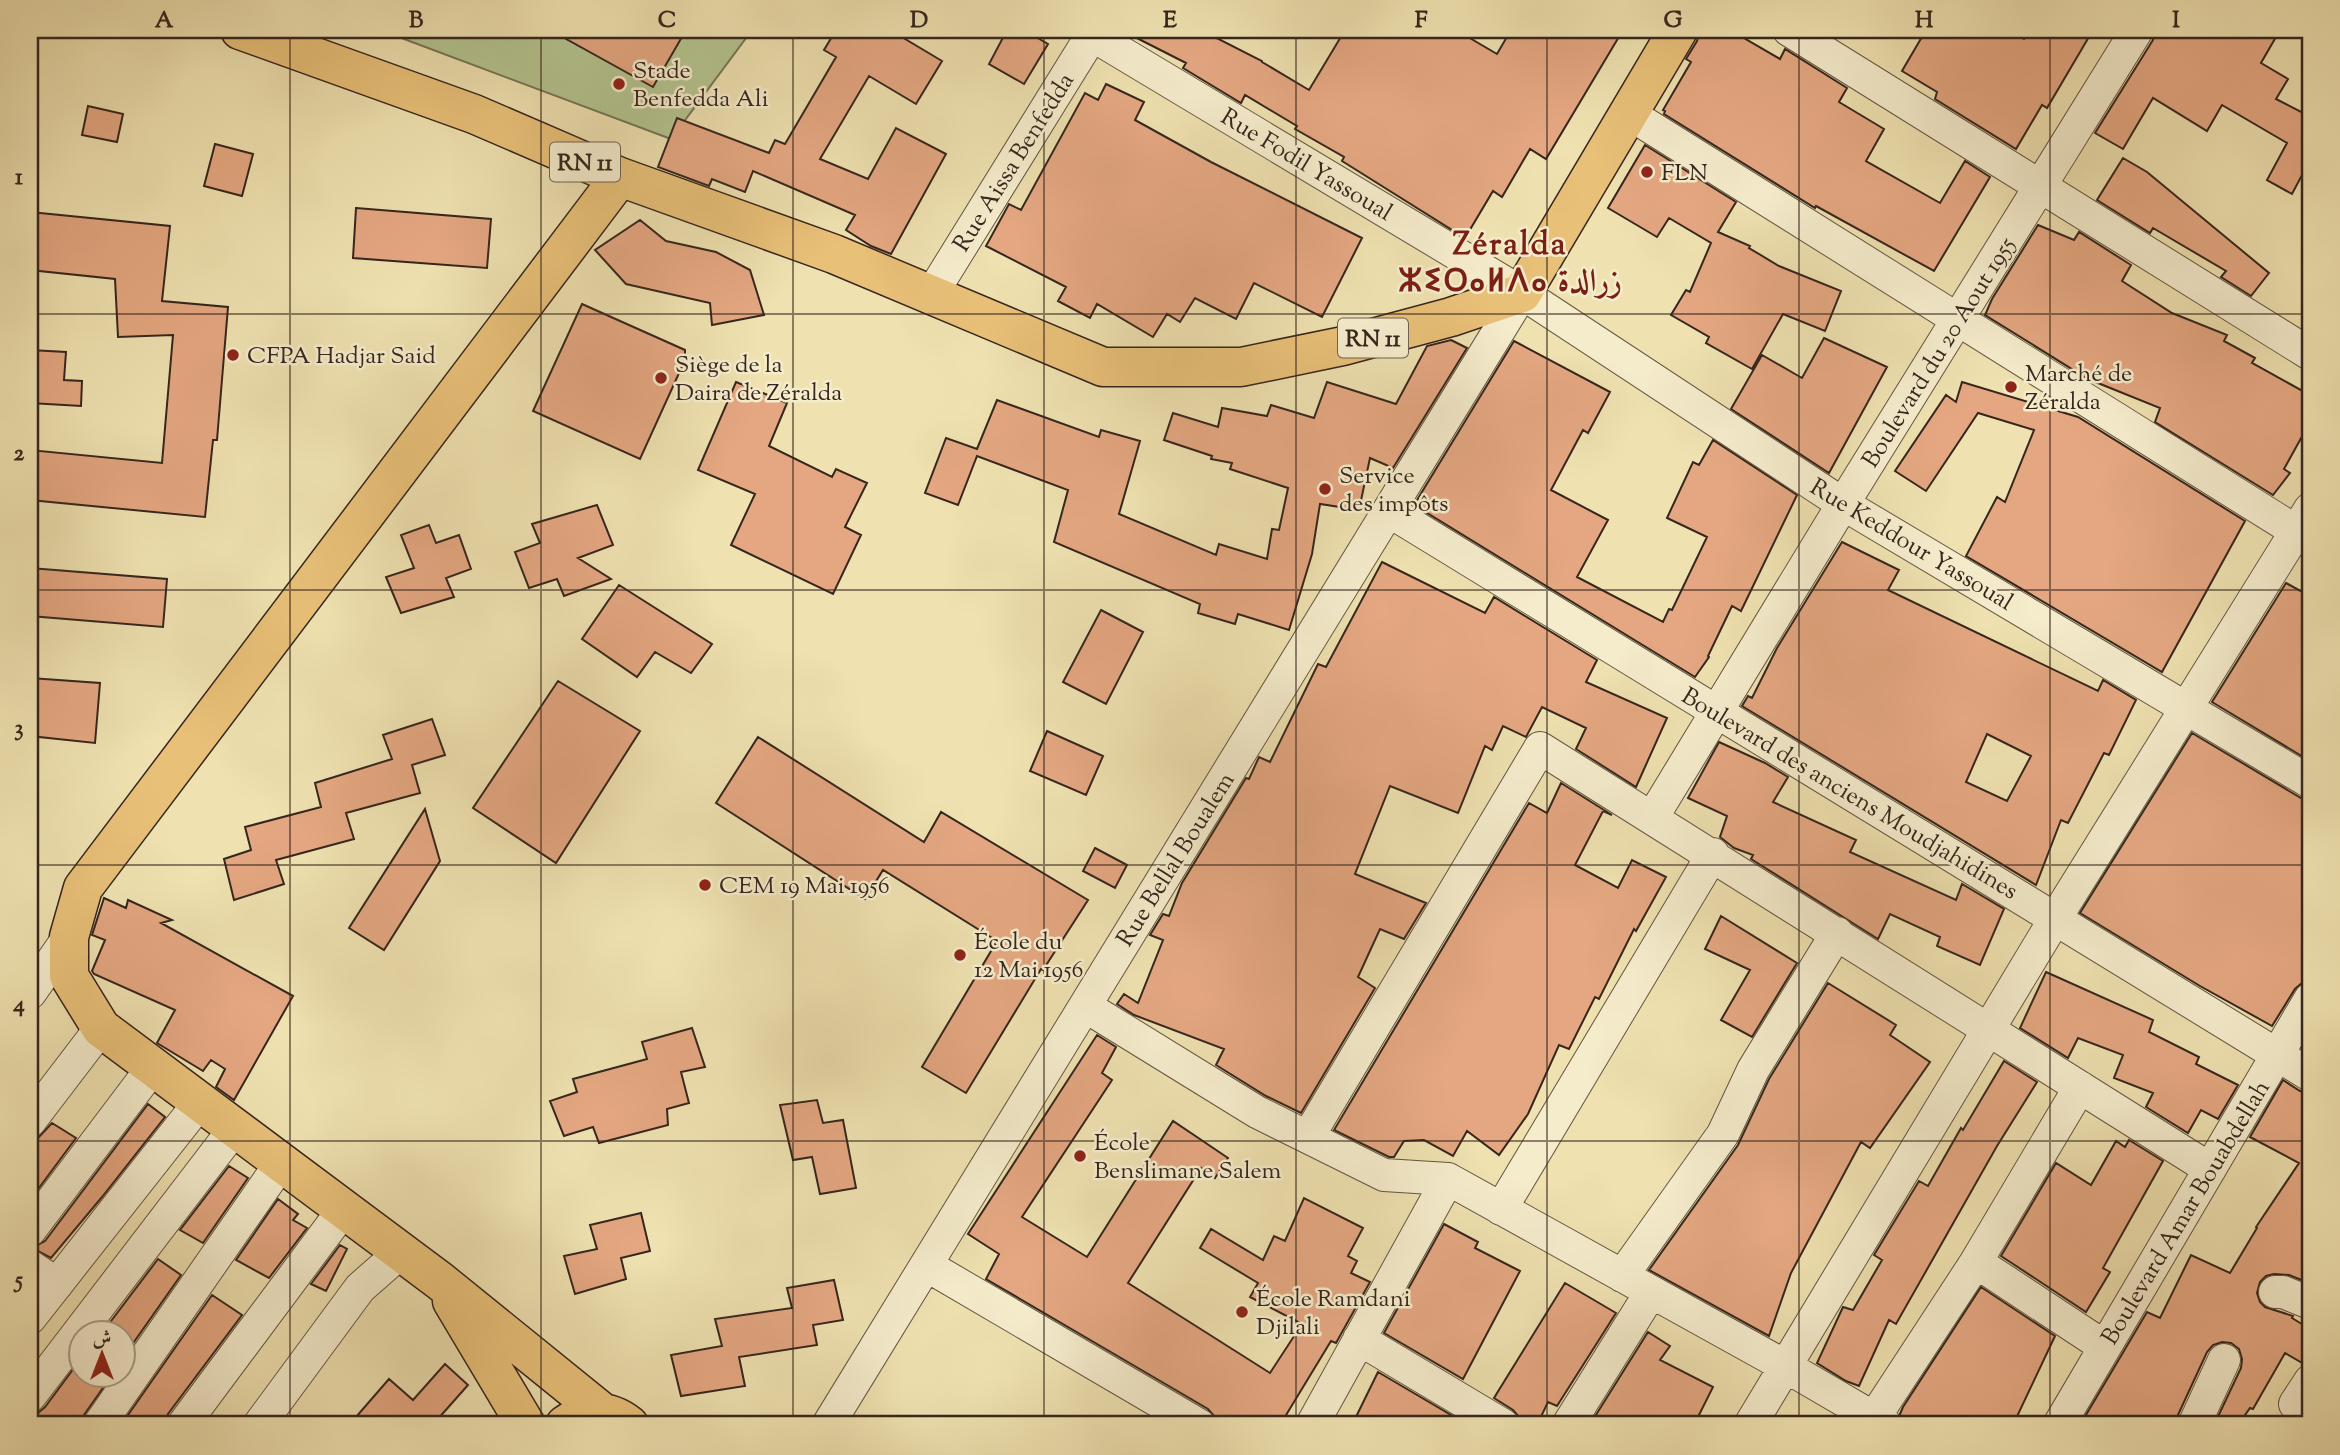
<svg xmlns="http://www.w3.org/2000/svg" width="2340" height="1455" font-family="'Sorts Mill Goudy',Amiri,'Noto Sans Tifinagh',serif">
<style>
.green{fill:#b4c48f;stroke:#757556;stroke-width:2}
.building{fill:#e4a781;stroke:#36261e;stroke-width:2;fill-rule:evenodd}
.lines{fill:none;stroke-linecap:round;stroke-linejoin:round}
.minor-casing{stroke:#645542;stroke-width:34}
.major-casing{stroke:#36261e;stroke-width:41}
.minor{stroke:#f5eccc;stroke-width:32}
.major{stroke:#e8c078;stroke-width:38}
.grid{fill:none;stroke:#36261e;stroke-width:2;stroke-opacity:0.55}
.poi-dot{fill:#8f2418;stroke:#f5eccc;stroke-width:2.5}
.labels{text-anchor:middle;stroke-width:5;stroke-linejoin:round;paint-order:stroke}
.shield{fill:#f5eccc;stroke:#6f6152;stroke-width:2}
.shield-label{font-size:23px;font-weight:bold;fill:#36261e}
.poi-label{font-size:24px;fill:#36261e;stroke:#f5eccc;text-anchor:start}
.street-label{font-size:24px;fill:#36261e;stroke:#f5eccc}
.district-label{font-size:32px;font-weight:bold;letter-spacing:2px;fill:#7a1f14;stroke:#f5eccc}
.neatline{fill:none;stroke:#36261e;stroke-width:2.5}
.grid-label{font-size:23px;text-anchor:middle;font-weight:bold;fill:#36261e}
</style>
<rect width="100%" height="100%" fill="#efe1b0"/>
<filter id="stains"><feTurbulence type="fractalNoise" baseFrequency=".00286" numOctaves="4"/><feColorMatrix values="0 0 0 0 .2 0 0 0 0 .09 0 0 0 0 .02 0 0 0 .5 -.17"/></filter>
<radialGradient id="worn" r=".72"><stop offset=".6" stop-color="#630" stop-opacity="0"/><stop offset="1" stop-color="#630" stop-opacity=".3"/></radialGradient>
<path class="green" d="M380,30h372l-81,109z"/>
<path class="building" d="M550,30h136l-33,57z
M836,30h54l52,31 -26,43 -47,-28 -49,83 48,20 28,-51 50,26 -55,100 -20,-8 -25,-16 9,-15 -102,-44 -8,21 -33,-13 -3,7 -51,-19 19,-49 92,35 6,-13 10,4 51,-87 -12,-7z
M1007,30h17l24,14 -24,40 -35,-20z
M1121,30h80l61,31v1l47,28 36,-60h111l41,24 14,-24h112l-77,129 -16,-10 -28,48 -9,-6 -28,47 -123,-77 2,-4 -49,-28 2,-3 -52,-31 -4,8 -58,-35 3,-5z
M1700,30h30l50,29 5,-10 62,39 -8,14 45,27 -18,32 74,42 25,-42 25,16 -56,94 -118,-65 -1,2 -151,-94 1,-3 -2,-1 28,-48 -5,-3 11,-18z
M1926,30h83l15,9 6,-9h63l-46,78 -5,-3 -26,44 -81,-50 2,-7 -35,-21z
M2155,30h125l-19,33 27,16 -12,20 27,14 7,-14v61l-18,34 -25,-14 20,-37 -65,-38 -15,26 -54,-33 -30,51 -28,-16 58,-93z
M1106,84l38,18 -9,18 76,42 151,76 -40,79 -68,-34 -18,36 -41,-21 -15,24 -13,-8 -14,23 -56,-33 -7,14 -32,-17 8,-14 -80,-41 23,-42 12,6 64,-117 13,7z
M88,106l35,8 -6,28 -35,-7z
M215,144l38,10 -11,42 -38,-10z
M1645,145l91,57 -18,30 32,14 -1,2 30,18 62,25 -16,40 -42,-17 -31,55 -46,-26 3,-6 -38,-22 15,-25 4,2 21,-49 -42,-25 -12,19 -49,-29z
M2123,158l24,14 122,101 -18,23 -30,-19 5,-6 -73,-43 -3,5 -53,-33z
M356,208l135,11 -4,49 -134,-10z
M30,212l140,14 -8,75 66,6 -11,133h-4l-8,77 -175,-17v-50l132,13 11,-128 -55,2 -3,-58 -85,-9z
M640,220l26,21 50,11 34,18 14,45 -52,10 -2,-22 -84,-19 -31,-34z
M2038,225l36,15 5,-8 52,33 -9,16 50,32 55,22 -3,6 31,17 -3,5 58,32v27l-26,47 6,4 -17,22 -118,-73 5,-14 -72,-29 -103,-64 7,-16z
M582,304l103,46v10l-45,99 -107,-48z
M1824,338l63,29 -58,106 -98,-64 31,-54 40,23z
M1451,340l16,8 -74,120 -23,-10 -11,52 -39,-6 -8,50 -23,76 -51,-16 -3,10 -37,-11 2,-9 -146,-62 14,-52 -91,-34 -19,49 -33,-12 21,-55 31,11 20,-49 102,37 2,-7 39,11 -21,73 97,41 3,-11 48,15 5,-30 7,1 9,-42 -58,-19 2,-6 -21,-4 1,-3 -48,-16 9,-27 45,14 4,-19 45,8 4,-11 43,13 13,-36 69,22 31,-58z
M1514,341l96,51 -22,41 -5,-3 -32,60 57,30 -31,57 86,45 6,-13 3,1 35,-73 -40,-19 26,-56 6,3 14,-25 84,55 -56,116 -9,-5 -24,50 1,1 -14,20 -281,-172z
M30,350l36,2 -2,28 18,1 -1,25 -51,-3z
M736,382l51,21 -18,43 63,31 4,-8 31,14 -22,44 16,8 -28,59 -102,-49 24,-51 -57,-24z
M1962,382l116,35 167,104 -83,151 -196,-116 31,-59 8,5 29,-72 -56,-17 -52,78 -31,-20 51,-76 10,7z
M597,505l16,40 -35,13 33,21 -47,17 -7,-17 -28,9 -14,-36 25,-9 -8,-19z
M429,525l7,18 23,-8 12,34 -25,9 8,19 -53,16 -15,-36 28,-9 -13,-33z
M1842,542l57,28 -11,20 210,101 5,-11 33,20 -27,55 -5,-2 -36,70 -7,-3 -25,65 -294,-179 6,-10 4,2 25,-50zM1987,734l44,22 -24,45 -41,-19z
M1382,562l103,51 9,-16 103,63 -11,22 81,36 -31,69 -60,-38 10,-21 -44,-21 -16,30 -23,-11 -11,24 -7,-4 -27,67 -68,-27 -35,88 71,29 -22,36 -24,-10 -22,48 17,11 -74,125 -35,-17 -50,-31 8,-16 -90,-34 -17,-11 7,-10 14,9 25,-63 -13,-5 13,-21 6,2 13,-33 64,-105 3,1 10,-22 11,5 48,-98 8,3z
M30,568l137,11 -4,48 -133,-11z
M2286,583l24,13v165l-98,-59z
M619,585l93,59 -21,29 -36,-21 -18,25 -55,-38z
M1101,610l42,22 -37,72 -43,-22z
M30,678l70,5 -5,60 -65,-7z
M558,681l82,50 -84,132 -83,-55z
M432,719l13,36 -33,10 8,28 -74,20 8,26 -78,21 8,24 -50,16 -10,-41 27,-9 -6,-23 76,-20 -6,-24 77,-24 -9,-24z
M1047,731l56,25 -17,39 -56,-24z
M2192,733l109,65 9,2v181l-8,2 -7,6 -23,37 -72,-40 -120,-73z
M758,737l166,105 17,-30 147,88 -45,70 -2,-1 -75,124 -44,-26 75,-126 -114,-71 -18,29 -149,-96z
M1719,742l46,21 23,14 -15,25 83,38 -6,12 106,48 6,-16 42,25 -24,56 -43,-19 3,-9 -50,-23 -12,25 -127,-80 2,-4 -19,-7 -14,-11 7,-21 -39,-18z
M1561,783l51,32 -9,-4 -28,54 43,23 14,-28 34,17 -30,54 -2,-2 -35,70 -4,-2 -26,52 -10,-4 -31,69 -29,41 -32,-24 -14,25 -29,-16 -20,1 -10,16h-5l-55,-27 195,-327 18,10z
M425,809l15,52 -56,89 -35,-22z
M1095,848l32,17 -12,23 -32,-17z
M104,898l22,10 2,-8 44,20 -11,3 132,73 -59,104 -18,-13 9,-18 -14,-9 -8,11 -46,-28 18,-33 -81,-36 -2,-3 13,-31 -13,-5z
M1721,916l76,47 -45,74 -31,-17 29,-50 -45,-21z
M2046,972l107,48 -4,12 50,25 -3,7 42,21 -20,34 -17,-9 -13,23 -42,-26 7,-14 -39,-15 9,-23 -45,-17 -10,20 -48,-30z
M1828,983l68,42 -6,10 40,27 -60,86 -9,-6 -70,131 -22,63 -120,-66 89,-125 31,-66z
M692,1028l13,39 -24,5 8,31 -22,6 1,16 -69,18 -6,-16 -29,9 -14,-35 27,-9 -4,-13 74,-20 -5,-17z
M1097,1035l19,12 -14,26 10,7 -90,137 65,40 86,-136 55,37 -13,20 -14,-10 -73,115 142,90 32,-49 -52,-27 8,-14 -58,-35 11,-19 52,31 11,-24 11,5 19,-43 59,30 -15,28 9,5 -6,12 19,9 -34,61 -5,-2 -51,84h-63l-2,-8 -7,-8 -222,-130 13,-25 -31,-20z
M2004,1061l33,21 -40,64 -101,178 -7,-4 -30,66 -13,-5 -29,-18 26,-56 10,3 29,-50 -8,-5 45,-74 9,5 33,-58 2,2z
M2283,1080l17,11 10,2v188l-1,2 -20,-8 -15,-1 -8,2 -6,6 -3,11 3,9 5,5 28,9 -1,2 18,11v34l-6,1 -19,-11 -32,56 -3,-1 -12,17h-24l27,-57 1,-9 -3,-10 -8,-6 -9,-1 -9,3 -6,7 -30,65 -1,8h-96l67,-113 13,6 31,-63 39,18 27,-45 -1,-1 43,-64 -49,-26z
M817,1100l6,23 20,-3 13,68 -36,6 -8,-37 -19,3 -13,-55z
M148,1104l17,13 -63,80 -51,61 -19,-10 13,-7z
M52,1123l24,15 -46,62v-61l8,-1z
M2129,1140l34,21 -60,107 7,4 -24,40 -85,-56 55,-93 35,22 25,-44 9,6z
M229,1166l19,12 -45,65 -23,-13z
M278,1199l20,15 -5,6 14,8 -38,50 -33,-18z
M641,1213l9,38 -29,7 5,21 -51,15 -11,-38 33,-7 -7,-24z
M1444,1224l34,18 -3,6 45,23 -57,108 -79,-46z
M340,1245l7,4 -21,42 -15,-7z
M158,1259l23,16 -59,84v-26h-20z
M834,1280l9,40 -30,5 4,20 -78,12 6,29 -64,10 -10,-41 51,-9 -7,-27 77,-11 -5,-20z
M1565,1283l51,30 -59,93 -9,-4 -11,23h-16l-2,-8 -6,-7 -19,-12z
M1981,1287l74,49 -42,89h-109l-4,-11 3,-7z
M212,1295l30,20 -74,99 -3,11h-44z
M1648,1332l22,14 -10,14 53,27 -19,38h-86l-14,-7z
M80,1360v15h32l-28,40 -3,10h-51v-11l8,-1 7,-6z
M445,1364l23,21 -31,35 6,5h-94l40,-46 24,21z
M1378,1372l90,53h-116z"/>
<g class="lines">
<g class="minor-casing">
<path id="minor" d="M1789,30l521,324
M1092,35l430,258 321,211 467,278
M1628,113l682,427
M931,295l164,-265
M1389,511l921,564
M1652,818l191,-314 294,-474
M30,993l39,-56
M1085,1006l172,106 127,63 64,4 337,187 101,59
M30,1121l71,-93
M1308,1137l232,-389 670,421
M1501,1209l212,-355
M30,1230l123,-163
M1976,1262l129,85
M926,1265l273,160
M30,1266l27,18
M1622,1276l101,-142 30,-64 84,-137
M2275,1292h8l27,11
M30,1318l170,-216
M1359,1339l144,86
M30,1396l205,-268
M2295,1404l15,-23
M1874,1418l102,-156 104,-175
M99,1425l182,-262
M183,1425l161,-216
M259,1425l101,-137 41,-36
M828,1425l694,-1132
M1312,1425l136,-246
M1568,1425l83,-133
M1750,1425l305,-506 255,-410
M2059,1425l251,-426
M2194,1425l30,-65"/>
</g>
<g class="major-casing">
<path id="major" d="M240,30l234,84 146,63 214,77 269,113h138l102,-21 108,-29 71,-24 156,-263
M452,1301l74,124
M603,1413l-163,-132 -339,-253 -32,-52v-39l14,-49 537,-711
M565,1425c20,-15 43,-17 64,0"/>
</g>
<use href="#minor" class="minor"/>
<use href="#major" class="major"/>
</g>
<path class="grid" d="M290,30v1395M541,30v1395M793,30v1395M1044,30v1395M1296,30v1395M1547,30v1395M1799,30v1395M2050,30v1395M30,314h2280M30,590h2280M30,865h2280M30,1141h2280"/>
<g class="poi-dot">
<circle cx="619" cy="84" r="7"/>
<circle cx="1647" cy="172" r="7"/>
<circle cx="233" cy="355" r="7"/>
<circle cx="661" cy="378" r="7"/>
<circle cx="2011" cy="387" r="7"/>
<circle cx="1325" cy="489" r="7"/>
<circle cx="705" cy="885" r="7"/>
<circle cx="960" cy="955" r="7"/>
<circle cx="1080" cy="1156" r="7"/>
<circle cx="1242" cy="1312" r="7"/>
</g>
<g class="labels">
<g class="shield">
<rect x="550" y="142.5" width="70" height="39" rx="5"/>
<rect x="1338" y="318.5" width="70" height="39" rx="5"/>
</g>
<g class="shield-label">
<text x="585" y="170">RN 11</text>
<text x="1373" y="346">RN 11</text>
</g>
<g class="poi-label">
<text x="633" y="78">Stade<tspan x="633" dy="28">Benfedda Ali</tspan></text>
<text x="1661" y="180">FLN</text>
<text x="247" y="363">CFPA Hadjar Said</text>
<text x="675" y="372">Siège de la<tspan x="675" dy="28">Daira de Zéralda</tspan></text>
<text x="2025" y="381">Marché de<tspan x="2025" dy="28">Zéralda</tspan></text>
<text x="1339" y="483">Service<tspan x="1339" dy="28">des impôts</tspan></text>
<text x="719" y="893">CEM 19 Mai 1956</text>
<text x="974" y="949">École du<tspan x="974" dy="28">12 Mai 1956</tspan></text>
<text x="1094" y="1150">École<tspan x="1094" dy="28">Benslimane Salem</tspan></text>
<text x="1256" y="1306">École Ramdani<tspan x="1256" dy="28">Djilali</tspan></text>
</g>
<g class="street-label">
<text transform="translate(1013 162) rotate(-58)" y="8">Rue Aissa Benfedda</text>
<text transform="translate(1307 164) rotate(31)" y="8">Rue Fodil Yassoual</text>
<text transform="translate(1938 352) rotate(-58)" y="8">Boulevard du 20 Aout 1955</text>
<text transform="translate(1912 544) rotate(31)" y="8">Rue Keddour Yassoual</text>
<text transform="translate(1850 793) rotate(31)" y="8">Boulevard des anciens Moudjahidines</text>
<text transform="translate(1175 859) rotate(-58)" y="8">Rue Bellal Boualem</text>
<text transform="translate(2185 1212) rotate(-59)" y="8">Boulevard Amar Bouabdellah</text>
</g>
<g class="district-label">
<text x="1510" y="254">Zéralda<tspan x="1510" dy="37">ⵣⵉⵔⴰⵍⴷⴰ زرالدة</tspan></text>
</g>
</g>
<rect width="2340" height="1455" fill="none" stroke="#efe1b0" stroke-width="77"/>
<g transform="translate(102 1354)"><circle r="33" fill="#f5eccc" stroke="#a99d86" stroke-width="2"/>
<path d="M0-5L12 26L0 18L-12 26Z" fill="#8f2418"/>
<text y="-10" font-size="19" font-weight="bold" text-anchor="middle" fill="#36261e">ش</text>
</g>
<rect x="38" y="38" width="2264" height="1378" class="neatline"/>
<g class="grid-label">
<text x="164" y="27">A</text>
<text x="416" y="27">B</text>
<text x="667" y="27">C</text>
<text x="919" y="27">D</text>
<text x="1170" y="27">E</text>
<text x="1421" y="27">F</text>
<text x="1673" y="27">G</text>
<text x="1924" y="27">H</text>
<text x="2176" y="27">I</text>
<text x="19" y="184">1</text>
<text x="19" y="460">2</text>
<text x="19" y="735">3</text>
<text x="19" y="1011">4</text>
<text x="19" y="1287">5</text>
</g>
<rect width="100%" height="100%" filter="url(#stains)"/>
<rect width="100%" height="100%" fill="url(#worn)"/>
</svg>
